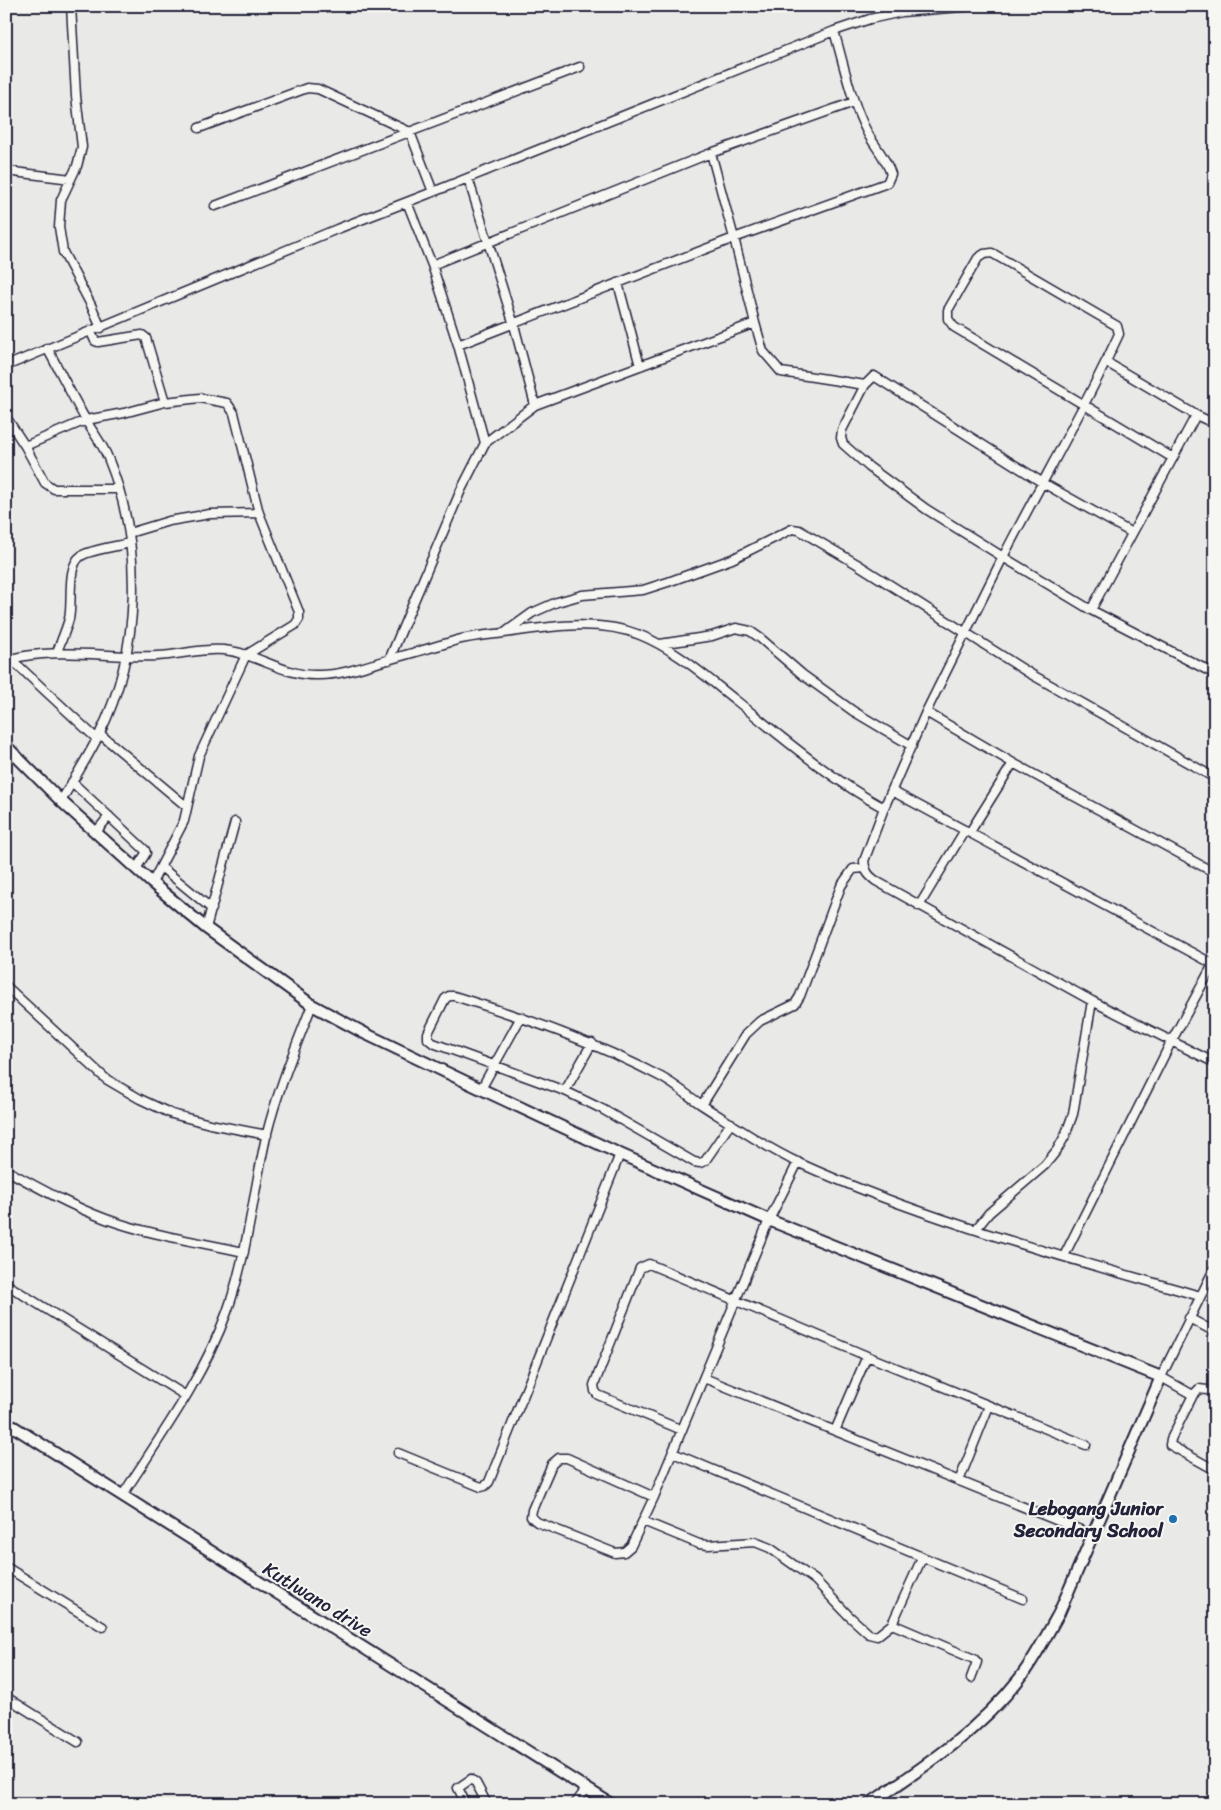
<svg xmlns="http://www.w3.org/2000/svg" width="1221" height="1810" font-family="Sriracha,sans-serif">
<style>
.lines{fill:none;stroke-linecap:round;stroke-linejoin:round}
.minor-casing{stroke:#22223b;stroke-width:11}
.tertiary-casing{stroke:#22223b;stroke-width:14}
.minor{stroke:#f6f6f2;stroke-width:8}
.tertiary{stroke:#f6f6f2;stroke-width:10}
.poi-dot{fill:#1f6fb2;stroke:#f6f6f2;stroke-width:2}
.labels{text-anchor:middle;stroke-width:4;stroke-linejoin:round;paint-order:stroke}
.poi-label{font-size:19px;font-weight:bold;fill:#22223b;stroke:#f6f6f2;text-anchor:end}
.street-label{font-size:19px;fill:#22223b;stroke:#f6f6f2}
</style>
<rect width="100%" height="100%" fill="#e9e9e7"/>
<filter id="ink" filterUnits="userSpaceOnUse"><feTurbulence type="fractalNoise" baseFrequency=".02" numOctaves="2"/><feDisplacementMap in="SourceGraphic" scale="10" xChannelSelector="R" yChannelSelector="G"/><feConvolveMatrix kernelMatrix="1 2 1 2 8 2 1 2 1" color-interpolation-filters="sRGB"/></filter>
<g filter="url(#ink)">
<g class="lines">
<g class="minor-casing">
<path id="minor" d="M71,6l5,90 6,51 -5,19 -16,34 -2,27 4,25 28,53 10,23
M199,128l108,-40 11,1 92,43 23,60
M6,171l65,8
M407,202l25,63 26,80 27,98
M215,206l365,-139
M432,265l279,-112 143,-51
M618,283l22,83
M755,323l8,28 18,21 84,13
M91,332l4,9 3,1 44,-7 4,3 19,64
M458,345l276,-107 153,-55 4,-9c-5,-16 -15,-26 -23,-40 -17,-32 -24,-69 -34,-103
M47,348c14,25 26,50 40,74 7,12 16,23 21,36 36,87 33,192 -9,277 -11,22 -25,44 -38,66
M1106,362l90,53 19,9
M6,366l331,-137 96,-37 401,-161 36,-12 32,-7 71,-6
M535,405l220,-82 -21,-85 -23,-85
M6,417l19,29 20,37 9,6h65
M25,446l61,-26 38,-7 41,-11 35,-4 27,5 7,10 25,100 40,99v7l-4,6 -49,30 -47,101 -15,65 -32,62
M129,533l40,-12 41,-7 49,-1
M1132,533l-89,-50 -169,-107 -9,9 -23,45 -1,8 2,6 26,23 57,42 77,48c38,-74 81,-147 116,-223l-2,-8 -125,-73 -8,1 -6,4 -30,52v9l6,8 219,131
M1091,610l105,-195
M507,631l25,-18 25,-11 25,-7 61,-5 25,-8 64,-23 60,-30 7,1 58,34 172,109 186,105
M660,644l52,-8 24,-8 14,3 10,7 43,37 50,36 59,35
M57,652c4,-11 9,-22 12,-33 4,-17 -3,-53 12,-63 8,-6 37,-10 49,-13
M11,659l86,80
M6,660c52,-14 100,-2 151,-4 23,-1 44,-8 67,-6 33,3 61,27 95,25 21,0 41,-7 61,-13 25,-7 51,-14 77,-22 15,-4 32,-5 47,-7 43,-6 94,-15 136,2 37,15 67,43 98,67 47,38 93,77 146,106
M389,660l72,-170 24,-47 50,-38 -21,-80 -46,-147
M1215,674l-124,-64 -88,-53 -77,155 -42,96 -20,53c1,10 4,14 12,20l216,120 123,62
M926,712l87,51 202,110
M100,734l86,72
M72,782l73,68 1,3 -10,16
M892,791l323,174
M96,832l13,-16
M970,832l43,-69
M161,867l51,42
M919,906l46,-76
M206,928l29,-106
M6,986l100,93 34,20 32,15 38,10 57,11
M481,1089l40,-72
M565,1091l27,-48
M702,1105l44,-71 14,-13 35,-17 5,-8 41,-110 12,-17 12,-1
M731,1123l-26,38 -5,2 -6,-1 -92,-53 -37,-18 -132,-48 -5,-4v-6l17,-34 4,-3h5c71,22 141,46 207,81 15,8 27,19 41,28 31,20 63,42 97,58 128,58 266,94 401,133
M6,1170c33,18 65,36 100,49 44,16 92,23 138,33
M976,1229l13,-16 56,-48 12,-15 8,-14 8,-22 19,-113
M1064,1256l107,-214 44,-81
M1215,1267l-54,110 32,18 -22,44 -1,6 45,25
M6,1284l180,112
M1189,1318l26,14
M704,1378l389,157
M1193,1395l6,-6 16,2
M682,1430l-84,-35 -3,-4 -1,-6 46,-117 9,-4 218,92 219,89
M835,1431l32,-75
M398,1453l83,34 4,-1 4,-4 131,-328
M673,1453l350,146
M959,1481l30,-75
M122,1496c38,-59 81,-118 105,-184 20,-56 26,-117 39,-175 11,-45 29,-89 46,-132
M654,1497l-87,-39h-8l-7,6 -20,46 -1,7 6,5 78,31 9,-1 7,-6 23,-49 115,-277 29,-58
M643,1521l56,23 9,1 47,-3 15,6 45,32 33,35 21,19 8,2 15,-12
M922,1558l-30,66 82,35 3,3 -6,16
M6,1567l97,60
M6,1697l72,45
M466,1804l-8,-16 13,-9 5,4 11,21
M575,1804l12,-16"/>
</g>
<g class="tertiary-casing">
<path id="tertiary" d="M6,746l55,55 91,82 54,45 106,77 54,29 115,55 139,65 149,66 392,157 -102,236c-12,22 -24,45 -39,65 -41,53 -96,89 -151,126
M6,1422l605,382"/>
</g>
<use href="#minor" class="minor"/>
<use href="#tertiary" class="tertiary"/>
</g>
</g>
<circle class="poi-dot" cx="1173" cy="1519" r="5"/>
<g class="labels">
<g class="poi-label">
<text x="1163" y="1515">Lebogang Junior<tspan x="1163" dy="22">Secondary School</tspan></text>
</g>
<g class="street-label">
<text transform="translate(318 1599) rotate(32)" y="7">Kutlwano drive</text>
</g>
</g>
<rect width="1221" height="1810" fill="none" stroke="#f6f6f2" stroke-width="25"/>
<rect x="12" y="12" width="1196" height="1785" fill="none" stroke="#22223b" stroke-width="2" filter="url(#ink)"/>
</svg>
